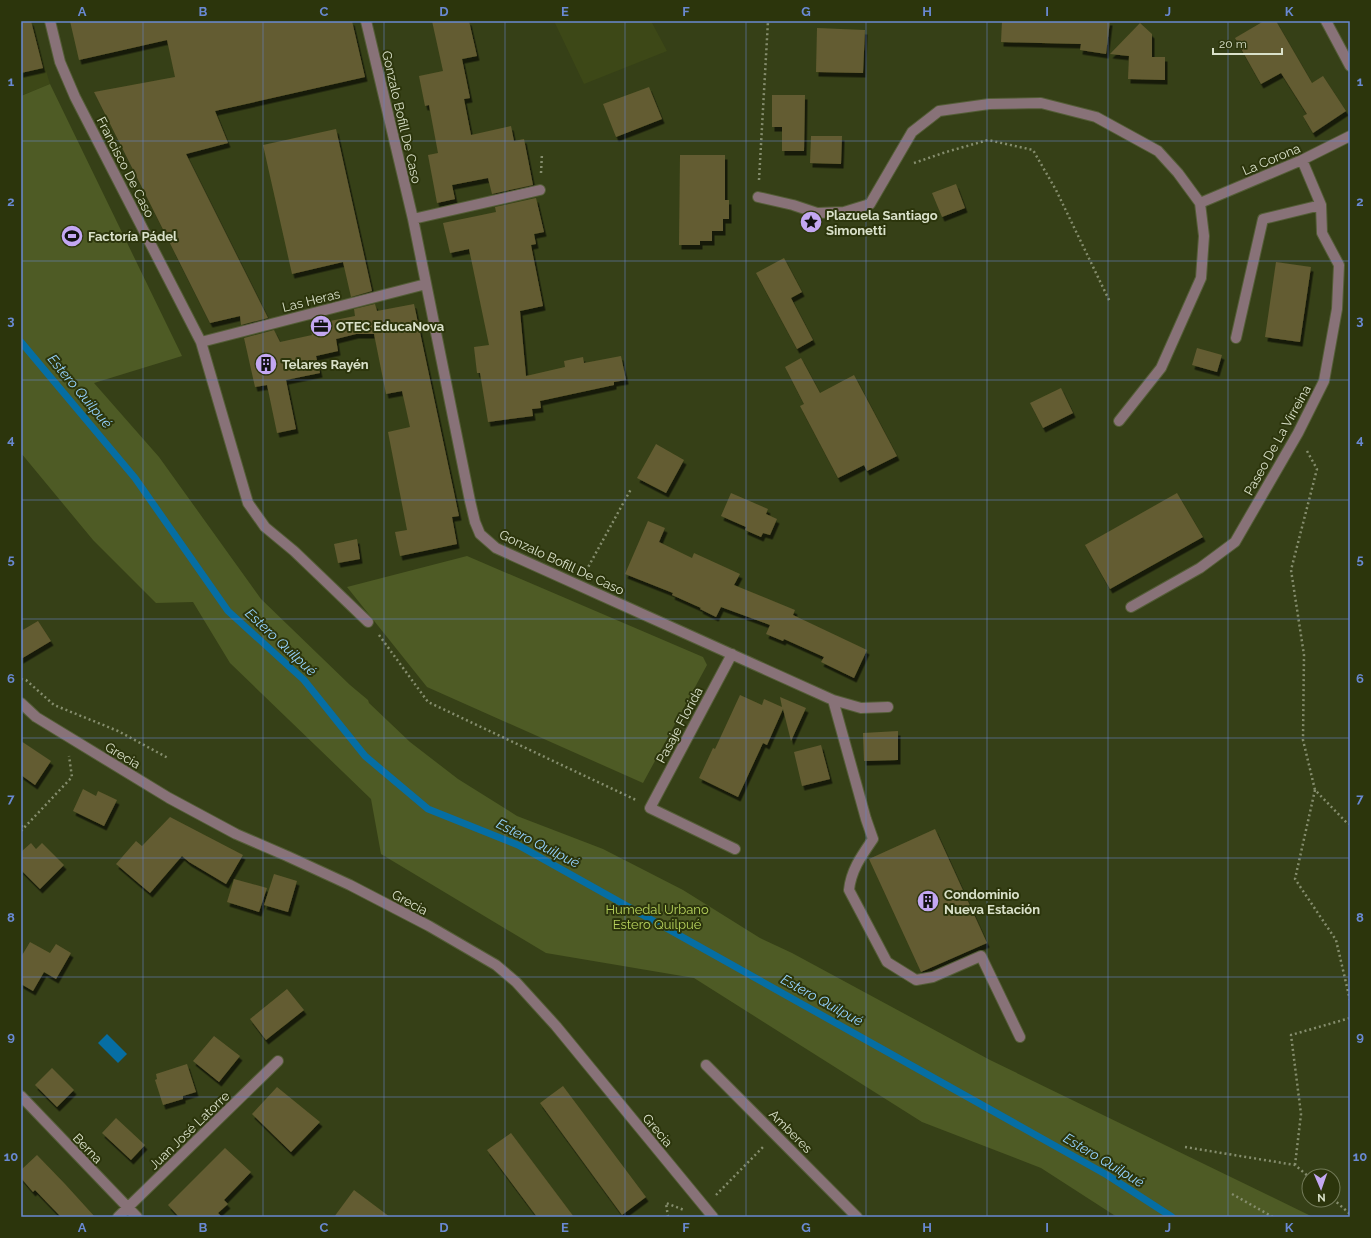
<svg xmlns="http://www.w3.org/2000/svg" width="1371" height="1238" font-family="Raleway,sans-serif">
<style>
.built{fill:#3d4817}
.green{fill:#4e5b25}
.water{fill:#066ea3}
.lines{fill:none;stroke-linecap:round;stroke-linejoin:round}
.stream{stroke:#066ea3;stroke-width:7}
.building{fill:#635c31;filter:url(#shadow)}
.minor-casing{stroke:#545d37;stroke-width:12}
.path{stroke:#858d6d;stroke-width:2.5;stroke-dasharray:2 3;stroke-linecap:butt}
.minor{stroke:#887278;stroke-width:10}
.grid{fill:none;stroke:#6989d2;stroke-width:1;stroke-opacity:0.55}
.labels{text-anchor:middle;stroke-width:4;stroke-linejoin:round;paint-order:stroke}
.street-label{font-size:13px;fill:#dae1ca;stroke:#2c350c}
.poi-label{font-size:13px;font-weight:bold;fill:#dae1ca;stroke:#2c350c;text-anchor:start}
.park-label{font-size:13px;fill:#b7d25d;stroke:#2c350c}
.water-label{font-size:14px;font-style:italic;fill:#95d2fe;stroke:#2c350c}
.neatline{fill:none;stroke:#6989d2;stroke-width:1.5}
.grid-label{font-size:13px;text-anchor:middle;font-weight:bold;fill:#6989d2}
</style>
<defs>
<filter id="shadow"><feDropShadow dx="2.5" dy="4.5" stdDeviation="0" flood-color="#0009"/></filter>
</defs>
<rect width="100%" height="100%" fill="#364017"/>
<path class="built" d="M554,21h97l16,30 -83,33z
M24,24l9,3 17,57 -29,12v-69z"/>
<path class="green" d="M50,84l132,272 -88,27 65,74 102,142 89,86 18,15 1,3 41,39 48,37 59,37 86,33 80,41 77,48 32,15 198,107 323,157h-196l-76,-49 -119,-46 -228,-144 -148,-25 -165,-99 -10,-55 -141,-136 -37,-61 -37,1 -63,-63 -72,-87v-357z
M467,556l236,101 4,8 -64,118 -216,-96 -80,-100z"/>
<path class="water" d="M107,1034l20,20 -9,9 -20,-20z"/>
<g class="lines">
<path class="stream" d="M21,342l114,136 93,133 76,69 61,76 63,53 90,36 589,330 65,42"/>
</g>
<path class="building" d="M21,21h10l12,47 -22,5z
M70,21h282l13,56 -150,34 13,32 -42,11 82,164 -27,7 -1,-9 -30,7 -116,-231 81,-15 -8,-37 -88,20z
M432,21h37l8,35 -15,3 8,39 -6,1 7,36 40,-9 3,15 10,-2 9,46 -41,9 -4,-16 -36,7 3,14 -18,4 -9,-48 10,-2 -9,-48 -4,1 -6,-30 24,-5z
M1002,21h108l-4,33 -26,-4 1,-6 -80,-2z
M1264,21h12l36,62 11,-7 23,35 -33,22 -10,-17 4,-2 -26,-41 -20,11 -26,-46z
M1140,23l12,11v23h13v23l-37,-1 1,-23 -19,-2z
M817,28l48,2 -2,43 -47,-1z
M649,87l13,32 -46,18 -13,-33z
M772,95h33l-1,56h-22v-24h-10z
M336,129l36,162 -21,6 -8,-35 -51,12 -29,-129z
M811,136h31l-1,28 -31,-1z
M680,155h45v45h4v19h-6v12h-11v10h-12v4h-21z
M956,184l9,24 -23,9 -10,-24z
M536,198l8,34 -10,2 2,10 -5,1 12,61 -23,5 6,65 39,-9 -1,-6 19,-4 1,6 37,-7 5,24 -12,2v3l-74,16 1,7 -9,1 1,7 -45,6 -8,-49h-3l-3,-26 15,-2 -20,-96 -19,4 -7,-30 53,-11 -1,-5z
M784,258l18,34 -11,6 22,42 -16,9 -41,-76z
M1276,262l35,5 -11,75 -35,-5z
M375,304l2,7 37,-7 45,212 -7,1 5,27 -57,12 -5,-24 12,-2 -19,-98 22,-5 -8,-36 -16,3 -12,-60h-18l-20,5 2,12 -22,5 4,17 -34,7 10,49 -19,4 -10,-48 -12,2 -11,-49 30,-8 6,12 32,-7 -2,-10 45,-9 -1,-7z
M1197,348l25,7 -5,17 -25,-7z
M801,358l19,35 34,-18 43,81 -30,15 -3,-6 -26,13 -38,-72 4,-2 -19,-37z
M1061,388l12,25 -30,15 -13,-25z
M656,444l28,16 -18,33 -29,-15z
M731,493l37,16 -2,5 11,5 -7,16 -7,-2 -2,4 -16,-7 1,-3 -25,-11z
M1177,493l26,44 -93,52 -25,-44z
M648,521l17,7 -6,14 33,16 2,-5 46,21 -6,11 61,25 -2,5 74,35 -13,28 -33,-16 3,-5 -40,-18 -1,2 -17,-7 4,-9 -49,-18 -5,10 -16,-8 1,-1 -29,-13 1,-2 -48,-19z
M357,539l3,20 -22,4 -4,-19z
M38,621l13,20 -30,18v-28z
M740,695l22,10 2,-6 18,8 -2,-10 26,11 -15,33 -8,-32 -16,36 -4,-2 -25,54 -39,-19 14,-30 2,1z
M898,731v29l-34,1 -1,-28z
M21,741l30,20 -16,24 -14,-10z
M821,745l9,34 -28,7 -8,-34z
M83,789l13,7 2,-5 19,9 -13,26 -31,-15z
M170,817l73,38 -17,29 -37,-22 -7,-6 -32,37 -34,-29 20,-23 6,5z
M935,829l52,114 -66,29 -52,-113z
M31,843l5,6 6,-6 22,22 -24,24 -19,-19v-18z
M274,874l23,7 -9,31 -24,-7z
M234,879l33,9 -8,24 -32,-10z
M30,942l20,11 6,-9 15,9 -15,26 -12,-7 -11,19 -12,-7v-27z
M287,989l17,21 -38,30 -16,-21z
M214,1036l26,20 -21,26 -26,-21z
M187,1064l9,28 -13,4v3l-20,6 -8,-25 2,-1 -1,-5z
M52,1068l22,22 -17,17 -22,-22z
M563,1086l83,111 -24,18 -82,-112z
M277,1087l43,35 -29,30 -39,-38z
M116,1118l29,27 -14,15 -29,-27z
M511,1133l63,84h-37l-50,-67z
M225,1148l26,24 -27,28 4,4 -10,9 4,4h-43l-11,-12z
M37,1155l28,29 30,33h-34l-26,-27 -2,2 -12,-14v-8z
M354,1190l36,27h-56z"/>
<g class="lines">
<g class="minor-casing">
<path id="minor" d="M50,21l10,41 15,35 126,245 47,161 17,24 29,24 74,71
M366,21l47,198 57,282 5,21 5,12 16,14 337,152 28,8 27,-1
M1326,21l24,45
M758,197l35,8 24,8 27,-1 26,-8 42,-72 27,-21 50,-7 52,-1 55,14 62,34 20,22 22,30
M1200,203l102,-43 48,-24
M413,219l127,-29
M1236,338l27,-119 58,-14
M201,342l225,-58
M1119,421l42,-53 40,-90 3,-42 -4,-33
M1131,607l69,-39 35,-26 63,-109 26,-52 13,-72 2,-44 -17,-32 -1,-28 -19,-45
M732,654l-82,154 85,41
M833,700l33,119 7,20c-11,16 -22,31 -24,51l38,72 29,18 17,-3 48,-21 39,81
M21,703l15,14 133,81 67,36 51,22 63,29 79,41 67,39 20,17 40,44 157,191
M706,1065l151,152
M21,1096l116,121
M118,1217l160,-156"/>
</g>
<path class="path" d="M914,163l32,-11 42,-12 45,10 23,40 54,112
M541,173l1,-20
M759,180l9,-159
M1307,451l10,18 -26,101 13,85 -1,85 12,50 32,33 3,1
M586,571l45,-82
M379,635l49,67 208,98
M21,679l5,1 28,25 64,26 50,27
M1315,790l-20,89 41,61 14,60
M21,826l4,1
M21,831l51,-54 -3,-21
M1185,1147l110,18 14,12
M1295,1165l6,-51 -10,-79 59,-17
M1232,1194l41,23
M716,1195l48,-49
M1333,1199l17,15
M668,1217l-2,-14 18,7"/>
<use href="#minor" class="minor"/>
</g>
<path class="grid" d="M143,21v1196M263,21v1196M384,21v1196M505,21v1196M625,21v1196M746,21v1196M866,21v1196M987,21v1196M1108,21v1196M1228,21v1196M21,141h1329M21,261h1329M21,380h1329M21,500h1329M21,619h1329M21,738h1329M21,858h1329M21,977h1329M21,1097h1329"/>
<defs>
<g id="sight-disc" transform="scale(1.15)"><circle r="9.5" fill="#c3a7f2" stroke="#2c350c"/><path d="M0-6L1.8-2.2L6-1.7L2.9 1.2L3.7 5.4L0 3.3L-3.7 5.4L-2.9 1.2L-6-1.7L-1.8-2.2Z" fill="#111"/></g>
<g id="stadium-disc" transform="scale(1.15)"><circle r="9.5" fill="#c3a7f2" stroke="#2c350c"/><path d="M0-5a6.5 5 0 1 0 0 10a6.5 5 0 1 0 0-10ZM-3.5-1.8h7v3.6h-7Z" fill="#111"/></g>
<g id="office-disc" transform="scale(1.15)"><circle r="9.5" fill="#c3a7f2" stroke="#2c350c"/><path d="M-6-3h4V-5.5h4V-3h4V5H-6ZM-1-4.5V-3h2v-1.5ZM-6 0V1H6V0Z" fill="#111"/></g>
<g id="building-disc" transform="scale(1.15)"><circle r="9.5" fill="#c3a7f2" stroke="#2c350c"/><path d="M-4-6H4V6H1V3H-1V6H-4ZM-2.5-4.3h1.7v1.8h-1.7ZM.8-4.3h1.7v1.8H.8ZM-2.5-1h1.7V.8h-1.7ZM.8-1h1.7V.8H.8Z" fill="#111"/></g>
</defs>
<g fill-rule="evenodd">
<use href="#sight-disc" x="811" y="222"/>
<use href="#stadium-disc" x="72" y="236"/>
<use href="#office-disc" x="321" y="326"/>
<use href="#building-disc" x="266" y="364"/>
<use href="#building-disc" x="928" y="901"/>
</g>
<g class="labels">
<g class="street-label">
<text transform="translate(402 117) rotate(77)" y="5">Gonzalo Bofill De Caso</text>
<text transform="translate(1271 159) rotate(-23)" y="5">La Corona</text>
<text transform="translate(126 167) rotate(63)" y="5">Francisco De Caso</text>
<text transform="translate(311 300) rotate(-14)" y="5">Las Heras</text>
<text transform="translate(1277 440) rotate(-61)" y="5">Paseo De La Virreina</text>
<text transform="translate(562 562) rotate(25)" y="5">Gonzalo Bofill De Caso</text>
<text transform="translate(679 725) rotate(-62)" y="5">Pasaje Florida</text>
<text transform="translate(123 755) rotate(31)" y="5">Grecia</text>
<text transform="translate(410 902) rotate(28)" y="5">Grecia</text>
<text transform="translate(189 1130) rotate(-44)" y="5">Juan José Latorre</text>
<text transform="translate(658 1130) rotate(50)" y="5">Grecia</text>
<text transform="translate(791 1131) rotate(45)" y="5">Amberes</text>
<text transform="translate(88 1148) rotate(46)" y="5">Berna</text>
</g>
<g class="poi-label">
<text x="826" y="220">Plazuela Santiago<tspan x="826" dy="15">Simonetti</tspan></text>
<text x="88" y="241">Factoría Pádel</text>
<text x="336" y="331">OTEC EducaNova</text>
<text x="282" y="369">Telares Rayén</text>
<text x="944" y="899">Condominio<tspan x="944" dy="15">Nueva Estación</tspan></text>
</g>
<g class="park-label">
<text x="657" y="914">Humedal Urbano<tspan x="657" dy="15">Estero Quilpué</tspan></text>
</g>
<g class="water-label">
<text transform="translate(80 391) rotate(50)" y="5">Estero Quilpué</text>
<text transform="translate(281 642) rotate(43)" y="5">Estero Quilpué</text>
<text transform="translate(538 843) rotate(27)" y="5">Estero Quilpué</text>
<text transform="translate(822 1000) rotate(29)" y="5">Estero Quilpué</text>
<text transform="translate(1104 1160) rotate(31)" y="5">Estero Quilpué</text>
</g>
</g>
<rect width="1371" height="1238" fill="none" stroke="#2c350c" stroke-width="44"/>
<g transform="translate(1321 1188) rotate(178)"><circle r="19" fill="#2c350c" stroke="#727a58"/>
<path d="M0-3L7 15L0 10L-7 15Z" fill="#c3a7f2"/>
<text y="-6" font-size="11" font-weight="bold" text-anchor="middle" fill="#dae1ca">N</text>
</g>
<path d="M1213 48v6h69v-6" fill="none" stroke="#dae1ca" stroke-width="2"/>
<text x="1219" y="48" font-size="12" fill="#dae1ca" stroke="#2c350c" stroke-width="3" paint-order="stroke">20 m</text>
<rect x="22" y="22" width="1327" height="1194" class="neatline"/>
<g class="grid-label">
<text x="82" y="16">A</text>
<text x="203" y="16">B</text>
<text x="324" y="16">C</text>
<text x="444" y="16">D</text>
<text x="565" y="16">E</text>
<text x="686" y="16">F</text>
<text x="806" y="16">G</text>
<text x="927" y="16">H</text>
<text x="1047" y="16">I</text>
<text x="1168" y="16">J</text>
<text x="1289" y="16">K</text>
<text x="11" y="86">1</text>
<text x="1360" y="86">1</text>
<text x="11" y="206">2</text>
<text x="1360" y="206">2</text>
<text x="11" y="325">3</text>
<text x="1360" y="325">3</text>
<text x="11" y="444">4</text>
<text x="1360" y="444">4</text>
<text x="11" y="564">5</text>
<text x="1360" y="564">5</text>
<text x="11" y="683">6</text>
<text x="1360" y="683">6</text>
<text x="11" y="803">7</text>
<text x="1360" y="803">7</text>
<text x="11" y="922">8</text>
<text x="1360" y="922">8</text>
<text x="11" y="1041">9</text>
<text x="1360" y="1041">9</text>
<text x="11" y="1161">10</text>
<text x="1360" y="1161">10</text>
<text x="82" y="1232">A</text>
<text x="203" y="1232">B</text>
<text x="324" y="1232">C</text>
<text x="444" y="1232">D</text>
<text x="565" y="1232">E</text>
<text x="686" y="1232">F</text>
<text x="806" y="1232">G</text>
<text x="927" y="1232">H</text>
<text x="1047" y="1232">I</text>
<text x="1168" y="1232">J</text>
<text x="1289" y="1232">K</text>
</g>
</svg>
